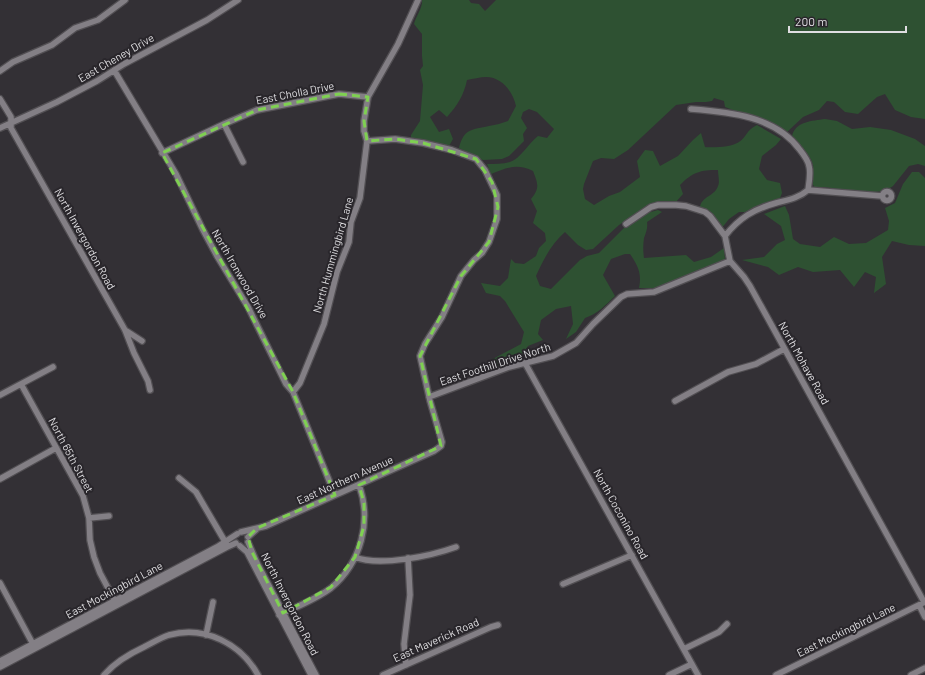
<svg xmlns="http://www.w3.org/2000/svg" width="925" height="675" font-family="Barlow,sans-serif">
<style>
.green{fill:#2e5132}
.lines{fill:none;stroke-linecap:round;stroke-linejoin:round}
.minor-casing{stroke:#524f53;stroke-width:8}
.minor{stroke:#837f85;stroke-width:5.5}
.marked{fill:none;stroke:#7fd052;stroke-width:3;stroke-dasharray:8 5;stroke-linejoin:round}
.labels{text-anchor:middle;stroke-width:4;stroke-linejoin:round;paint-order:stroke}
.street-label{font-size:11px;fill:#dfdee1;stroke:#29262b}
</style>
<rect width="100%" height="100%" fill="#333035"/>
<path class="green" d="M422,0h47l2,3 8,1 6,7 11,-11h429v119l-14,-2 -16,-7 -10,-16 -8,3 -19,17 -13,-2 -11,-10 -7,-1 -8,9 -16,7 -17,16 -35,-16 -26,-10 -1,-6 -10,-3 -2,3 -6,1h-10l-20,3 -48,45 -14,9 -13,-1 -8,3 -9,23 -1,5 2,10 9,6 15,-9 11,-4 20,-15 -3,-16 8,-11 8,1 7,15 18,-10 15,-16 8,-7 4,14c8,1 27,0 34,-5 8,-5 6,-11 18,-17l24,14 -5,6 -14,11 -3,13 8,11 13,3 2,10 -2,5 -21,7 -14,7h-6l-10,7 -8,10 -10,-17 -11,-5c2,-11 15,-11 18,-21 2,-4 0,-11 0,-16 -18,0 -25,2 -38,15l3,9 -8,9 -12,-2 -15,4 -29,20 -26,24 -7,1 -8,-5 -13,-13c-13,11 -22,28 -29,44l4,10 11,3 29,-29 7,-4 12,-3 28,-28 20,-12 11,-3 4,2 -15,10c1,6 -1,10 -3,16 -1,7 -1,13 0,20l42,-3 8,7 17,-5 13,-9 1,12 -70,28h-16c3,-15 -1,-22 -9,-34h-5l-14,5 -8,16 12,21c-9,9 -18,18 -30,22l-9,14 -10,7 7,-15 -2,-18 -15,3 -15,11 -3,14 5,6 -15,6 -7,11 -10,7 -16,3 -4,-7 30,-16 3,-12 -19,-31 -5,-5 -14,-3 -5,-10 19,3 8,-8 3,-19 4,4 9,1 12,-8 3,-8 7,-7 -1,-8 -12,-10 4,-12 -6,-12c9,-11 7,-15 2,-28 -16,-8 -27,-3 -42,3l-4,-10c7,0 16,0 23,-2 10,-3 19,-19 28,-26l9,2 7,-9 -17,-17 -8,-3 -6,3 -2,6 6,10 -4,6 1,7 -15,15 -7,3 -19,1 -24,-12c5,-20 13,-18 30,-22 7,-1 13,-3 19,-5l8,-15c-3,-14 -14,-29 -30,-29 -6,0 -13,2 -19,3 -3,15 -10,26 -20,37l-8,-7 -9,7 9,15 10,-3 4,10 -4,7 -38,-7v-4l9,-14 3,-36 -3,-15 3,-4 -1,-10v-22l-8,-10c2,-8 9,-17 8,-24z
M825,119l12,2 15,8 18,-2 21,3 24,9 10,7v20l-7,-2 -9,2 -16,20c-15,12 -51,3 -70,1l-7,1c-8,-5 -2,-16 -3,-23 -2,-10 -14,-21 -21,-29 4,-15 20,-15 33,-17z
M912,172h7l6,6v68l-16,-1 -17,-4 -10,16 4,27 -12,9 2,-16 -11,-5 -11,15 -14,-17 -27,2 -15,-5 -19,8 -11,-8 -26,-7 22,-3 13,-13 8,-4 -4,-14 -17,-12 21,-8 4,9 4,24 7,5 20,3 14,-10 15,7 17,-1 22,-13 1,-9 -4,-13 10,-5 8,-19z"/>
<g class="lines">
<g class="minor-casing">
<path id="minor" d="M114,70l62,104 27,56 14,26 31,51 38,77 7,8 42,103
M0,71l13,-9 39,-17 23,-17 23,-8 27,-20
M0,99l11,18v11l114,202 9,23 14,28 2,9
M691,109c38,3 85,7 109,41 4,5 8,10 9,16 2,7 0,17 -1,24
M224,124l19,38
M0,128l57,-26 40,-21 27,-17 83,-44 31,-20
M162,153l62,-29 33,-14 82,-16 29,3
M808,190l74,6
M882.5 196a4.5 4.5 0 1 1 9 0a4.5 4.5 0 1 1-9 0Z
M626,224l25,-17 7,-2h18l10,1 19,6 5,4 15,20 5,25 14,16 6,9 174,316
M725,236c14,-18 29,-27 51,-33 11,-3 23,-5 32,-13
M125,330l17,11
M525,363l173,312
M21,384l62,112 6,22 1,22 4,17 6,16 16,30
M293,392l7,-9 24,-59 13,-52 12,-30 2,-20 9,-24 7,-57 -3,-10v-10l4,-24 30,-53 20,-44
M0,395l53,-28
M429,397l80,-30 44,-11 23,-13 17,-19 28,-27 6,-3 27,-2 76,-31
M675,401l53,-29 28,-8 28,-15
M179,478l17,14 31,53
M0,479l56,-31
M89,518l20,-2
M241,532l25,-6 168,-75 7,-5 1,-4 -12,-41 -10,-45 5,-12 17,-27 19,-41 13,-16 8,-7 7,-11 8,-23v-24l-12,-25 -9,-11 -24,-9 -29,-7 -28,-4 -28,2
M248,537l9,-8
M248,542l9,21 59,112
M240,546l7,6 64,123
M355,557c24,10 76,-1 101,-10
M0,583l34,63
M563,584l69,-29
M919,605l6,12
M279,615c17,-8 36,-15 52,-27 30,-25 41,-67 28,-103
M206,635l7,-33
M684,649l35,-17 8,-8
M0,661l217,-114 20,-13
M406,665l-2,-21 6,-49 -2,-37
M0,667l227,-120 9,-4
M104,675c11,-13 25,-21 40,-28 8,-4 16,-9 25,-12 36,-10 72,9 89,40
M383,675l108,-48 7,-2
M669,675l23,-11
M776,675l149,-73
M911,675l14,-7"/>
</g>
<use href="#minor" class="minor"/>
</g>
<path class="marked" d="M339,94l29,3 -4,24 3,20 28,-2 28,4 53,16 16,23 6,25 -9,35 -28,34 -41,80 21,90 -82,39 5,18v23l-9,31 -24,30 -48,26 -31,-61 -4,-15 9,-9 78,-33 -42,-103 -131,-239 95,-43z"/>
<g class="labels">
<g class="street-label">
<text transform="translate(116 58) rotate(-30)" y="4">East Cheney Drive</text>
<text transform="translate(295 93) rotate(-11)" y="4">East Cholla Drive</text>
<text transform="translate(85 239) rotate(61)" y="4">North Invergordon Road</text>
<text transform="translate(333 255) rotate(-74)" y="4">North Hummingbird Lane</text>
<text transform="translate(240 274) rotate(60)" y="4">North Ironwood Drive</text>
<text transform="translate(804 363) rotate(61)" y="4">North Mohave Road</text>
<text transform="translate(495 364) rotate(-18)" y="4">East Foothill Drive North</text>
<text transform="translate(71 455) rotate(62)" y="4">North 65th Street</text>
<text transform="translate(345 480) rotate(-24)" y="4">East Northern Avenue</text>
<text transform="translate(621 514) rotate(61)" y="4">North Coconino Road</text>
<text transform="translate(114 590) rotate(-28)" y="4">East Mockingbird Lane</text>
<text transform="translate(290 604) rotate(63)" y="4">North Invergordon Road</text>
<text transform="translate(846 630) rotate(-26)" y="4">East Mockingbird Lane</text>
<text transform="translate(436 640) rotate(-24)" y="4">East Maverick Road</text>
</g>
</g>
<path d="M789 26v6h117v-6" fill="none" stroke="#dfdee1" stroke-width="2"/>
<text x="795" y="26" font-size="12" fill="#dfdee1" stroke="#29262b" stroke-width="3" paint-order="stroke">200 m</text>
</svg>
